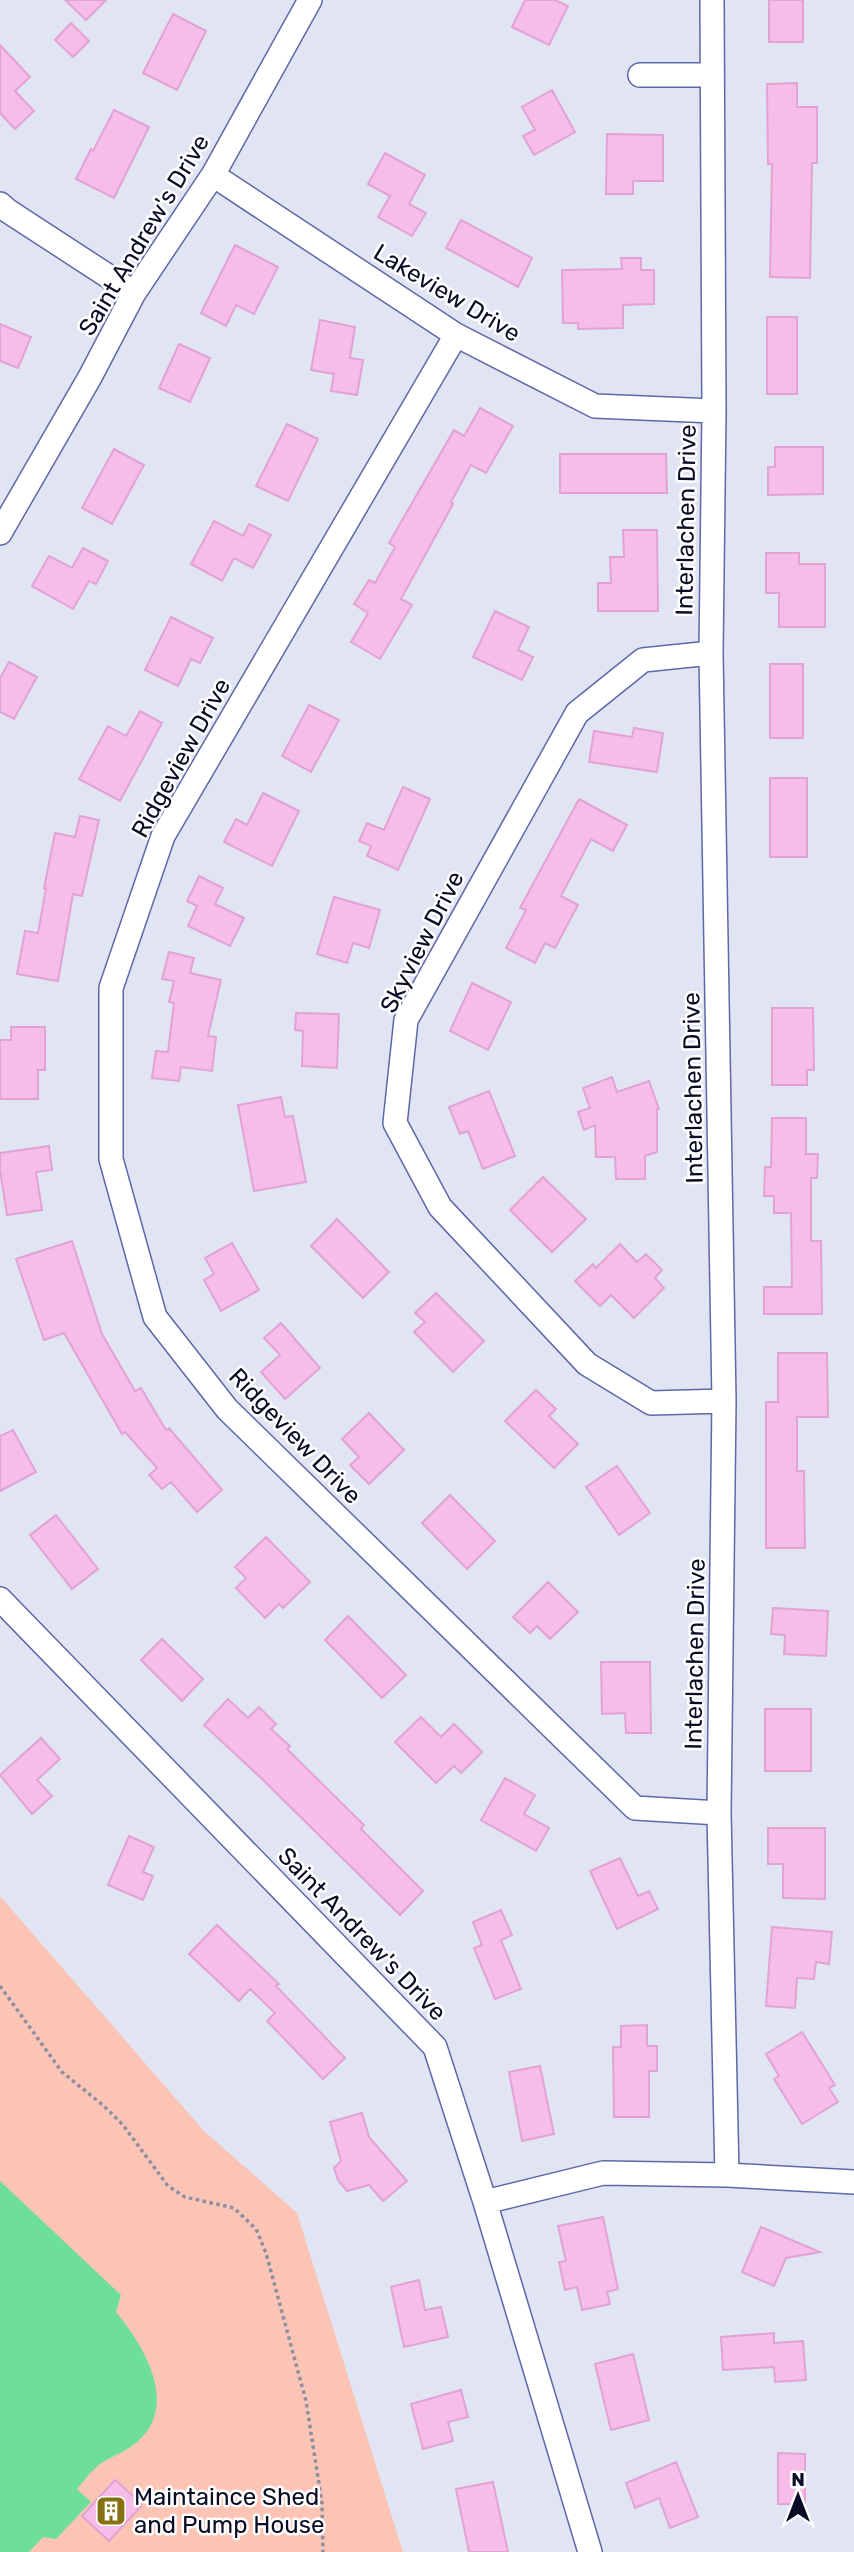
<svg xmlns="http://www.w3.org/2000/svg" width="854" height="2552" font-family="Rubik,sans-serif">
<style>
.green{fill:#fbc4b5}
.water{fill:#6edf9b}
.building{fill:#f5bde7;stroke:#e2a2d3;stroke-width:2}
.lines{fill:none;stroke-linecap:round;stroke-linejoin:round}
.street-casing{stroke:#5e68a7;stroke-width:26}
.path{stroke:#8c8fa1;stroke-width:3.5;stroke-dasharray:3.5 3.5;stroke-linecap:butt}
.street{stroke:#fff;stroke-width:23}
.labels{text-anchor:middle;stroke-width:5;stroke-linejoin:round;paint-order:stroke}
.street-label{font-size:24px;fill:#090c24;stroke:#fff}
.poi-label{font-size:24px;fill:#090c24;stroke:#fff;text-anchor:start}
</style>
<rect width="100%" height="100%" fill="#e1e5f3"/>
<path class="green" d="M0,1896l204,235 93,82 106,339h-403z"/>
<path class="water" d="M0,2181l121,114 -5,17c28,34 64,93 21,130 -11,10 -26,14 -38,23 -8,6 -15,16 -22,24l14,13 -35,37 -13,-2 -14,15h-29z"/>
<path class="building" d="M65,0h41l-20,20z
M525,0h30l13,6 -19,39 -37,-18z
M769,0h34v42h-34z
M173,14l33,17 -29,59 -34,-17z
M71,23l18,18 -16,16 -18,-17z
M0,45l30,32 -15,14 19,20 -19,18 -15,-16z
M797,83v24h20v56h-5l-2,115 -40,-1 2,-113h-4l-1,-80z
M552,90l23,42 -41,23 -11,-19 12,-6 -13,-23z
M114,110l35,17 -35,71 -38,-19 15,-30 2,2z
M607,134l56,1v46h-30v13h-27z
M385,153l40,22 -16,29 17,9 -14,23 -34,-19 12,-21 -22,-12z
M461,220l71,38 -14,29 -72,-39z
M235,245l43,22 -24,47 -18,-9 -10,21 -25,-13z
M621,258h20v12h13v34l-31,1v23l-45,1v-6h-15l-1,-53 60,-1z
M767,317h30v77h-30z
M320,320l35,7 -5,31 13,2 -6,35 -26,-4 3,-17 -23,-4z
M0,324l31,13 -13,31 -18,-7z
M179,344l31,14 -20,44 -31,-14z
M480,408l33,18 -27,47 -15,-8 -20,37 2,2 -52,95 11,6 -32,54 -29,-17 17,-29 -14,-9 15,-24 6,3 20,-36 -6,-4 65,-113 10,6z
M287,424l31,15 -30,62 -32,-15z
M775,447h48v47l-55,1v-28h7z
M114,449l30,16 -32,59 -30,-16z
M560,454h106l1,39h-107z
M214,521l29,15 6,-12 22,11 -18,33 -19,-10 -12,23 -31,-17z
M623,530h34l1,81h-60v-28h13l-1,-26h14z
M83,548l25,13 -12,23 -7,-3 -16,28 -41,-23 17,-30 23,12z
M766,553h33v11h26v63h-46v-34h-13z
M495,611l34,16 -11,23 15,7 -11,23 -49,-23z
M171,617l42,21 -13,25 -9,-4 -13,27 -33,-16z
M9,662l28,15 -23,42 -14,-7v-34z
M770,664h33v74h-33z
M309,705l30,15 -28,52 -29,-16z
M140,711l22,12 -42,78 -41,-22 29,-53 18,10z
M634,728l29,5 -6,39 -68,-10 5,-31 38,6z
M770,778h37v79h-37z
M403,787l27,12 -32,71 -31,-14 4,-10 -12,-5 8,-18 17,7z
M263,793l36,18 -27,55 -48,-24 12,-23 11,6z
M579,799l48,26 -14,26 -22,-12 -30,57 17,9 -23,43 -10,-5 -10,20 -29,-15 20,-38 -6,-2z
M80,816l19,4 -17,76 -9,-2 -15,87 -41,-7 8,-43 13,2 8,-45h-2l11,-55 20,4z
M199,876l24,12 -8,16 29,14 -14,28 -42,-20 9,-20 -10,-5z
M334,897l46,13 -11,38 -16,-5 -6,20 -30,-9z
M169,952l25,6 -4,15 31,7 -13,56 8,1 -4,34 -31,-4 -2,14 -27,-3 4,-27 12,1 6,-49 -5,-1 5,-21 -12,-2z
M472,983l39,19 -23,48 -38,-19z
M772,1008h41l1,62h-7v15h-35z
M296,1013l43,1 -2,54 -35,-2 1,-35 -8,-1z
M11,1027h34v43h-7v29h-38v-59h11z
M612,1077l5,15 32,-11 10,28h-2v43l-12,4v23h-29l-1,-22h-19l-1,-32 -11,5 -6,-18 12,-4 -7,-20z
M489,1091l26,65 -32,13 -15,-38 -8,3 -11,-27z
M281,1097l4,20 8,-1 13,66 -52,9 -16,-86z
M772,1118h34v36h12l-1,24h-6v63h10l1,73h-58v-27h28l-1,-74h-17v-17h-10l1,-29h6z
M49,1146l3,24 -16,2 6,38 -35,5 -7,-45v-17z
M543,1177l43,42 -34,33 -42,-42z
M337,1219l52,53 -26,26 -52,-52z
M72,1241l30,93 33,57 6,-3 25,42 3,-2 53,62 -25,22 -26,-30 -9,7 -13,-14 8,-7 -32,-36 -3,2 -58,-101 -20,7 -28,-81z
M232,1243l27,47 -38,21 -17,-31 10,-6 -9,-16z
M620,1244l17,18 9,-8 16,16 -7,8 9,10 -30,30 -23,-23 -11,11 -25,-25 18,-17 3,4z
M436,1293l48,48 -31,31 -39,-40 11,-10 -10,-9z
M281,1323l39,45 -35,31 -24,-27 19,-17 -16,-17z
M778,1353h49l1,64h-31v54h7l1,77h-39v-146h12z
M536,1390l20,19 -7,7 29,28 -24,24 -49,-47z
M369,1413l35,37 -35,34 -19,-19 9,-8 -17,-18z
M13,1430l23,42 -36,19v-55z
M617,1466l33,47 -31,22 -33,-48z
M450,1495l45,46 -28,28 -45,-46z
M56,1515l42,54 -26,20 -42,-54z
M266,1537l44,45 -27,26 -4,-4 -14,14 -29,-30 10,-10 -11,-11z
M548,1582l30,30 -28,27 -13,-13 -7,7 -17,-16z
M773,1608l55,3 -2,45 -42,-2 1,-19 -14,-1z
M348,1616l58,59 -24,23 -57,-58z
M162,1639l41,40 -21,22 -41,-41z
M601,1662h49l1,71h-25l-1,-20 -23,1z
M228,1699l20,19 11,-11 17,17 -5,5 19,17 -3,3 77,76 -3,4 62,62 -23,24 -140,-138 -56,-52z
M765,1709h46v62h-46z
M421,1717l20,20 13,-13 28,28 -21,21 -7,-7 -18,17 -41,-41z
M41,1738l19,21 -23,21 15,16 -20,18 -32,-39z
M505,1778l30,17 -11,19 25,14 -13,23 -55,-31z
M768,1828h57v71l-42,-1v-34h-15z
M129,1836l25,11 -11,25 10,4 -10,24 -35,-15z
M620,1858l18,38 11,-5 9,18 -41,20 -27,-58z
M501,1910l11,25 -11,5 20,49 -26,10 -21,-51 8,-3 -9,-23z
M217,1925l62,59 -3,2 69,72 -22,21 -56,-58 8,-8 -25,-24 -11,12 -50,-47z
M772,1927l60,5 -3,32 -13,-2 -2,17 -17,-1 -2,30 -29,-2z
M647,2025v21h10v25h-8v46h-35l-1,-70h8v-21z
M802,2032l33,53 -6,3 9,14 -36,22 -28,-45 5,-3 -13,-22z
M540,2066l14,68 -32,7 -13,-69z
M362,2113l7,24 38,44 -24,20 -14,-16 -22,6 -9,-11 -4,-12 7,-7 -11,-39z
M603,2217l15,72 -11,3 3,12 -28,6 -5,-23 -12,3 -6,-28 7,-1 -8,-35z
M761,2227l59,25 -34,6 -12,28 -32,-14z
M419,2280l6,30 16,-3 7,30 -44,10 -13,-60z
M774,2333v10l29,-2 3,39 -31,2 -1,-15 -51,3 -2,-33z
M633,2354l16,66 -38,10 -16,-66z
M461,2390l7,27 -20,5 5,19 -30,8 -12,-45z
M778,2453l27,1v50h-27z
M676,2462l22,55 -28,11 -11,-30 -24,10 -9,-25z
M115,2480l26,23v3l-32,35 -27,-25z
M493,2482l15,70h-39l-13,-63z"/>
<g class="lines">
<g class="street-casing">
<path id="street" d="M712,0l2,411 -3,242 13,748 -5,412 8,362
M640,75h71
M213,175l243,160 139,71 119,5
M0,204l8,7 126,82
M456,335l-293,501 -52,152v171l44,158 72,92 408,399 84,5
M0,533l90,-156 44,-84 79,-118 97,-175
M711,653l-68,7 -66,53 -171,307 -11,103 45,84 147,157 64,39 73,-2
M0,1599l435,448 50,155 105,350
M485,2202l118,-29 124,2 127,7"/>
</g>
<path class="path" d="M0,1986l62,86 42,34 19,19 45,61 17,11 49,11 22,21 10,24 40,148 16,102 1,49"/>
<use href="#street" class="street"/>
</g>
<defs>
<g id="building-square" transform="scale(1.575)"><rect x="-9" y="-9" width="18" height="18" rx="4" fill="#867213" stroke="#fff"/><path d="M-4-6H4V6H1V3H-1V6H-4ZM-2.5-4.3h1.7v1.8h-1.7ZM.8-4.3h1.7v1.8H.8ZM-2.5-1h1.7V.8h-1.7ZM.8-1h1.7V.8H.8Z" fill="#fff"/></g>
</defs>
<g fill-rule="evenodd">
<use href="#building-square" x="111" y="2511"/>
</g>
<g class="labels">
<g class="street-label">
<text transform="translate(144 235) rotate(-59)" y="8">Saint Andrew's Drive</text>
<text transform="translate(447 293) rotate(31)" y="8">Lakeview Drive</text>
<text transform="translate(686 520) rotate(-89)" y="8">Interlachen Drive</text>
<text transform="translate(181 758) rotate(-61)" y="8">Ridgeview Drive</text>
<text transform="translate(422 942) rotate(-63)" y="8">Skyview Drive</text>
<text transform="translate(693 1088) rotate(-91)" y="8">Interlachen Drive</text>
<text transform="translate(295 1436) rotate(46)" y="8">Ridgeview Drive</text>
<text transform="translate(695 1654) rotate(-89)" y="8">Interlachen Drive</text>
<text transform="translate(362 1934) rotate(46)" y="8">Saint Andrew's Drive</text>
</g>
<g class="poi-label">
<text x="134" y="2505">Maintaince Shed<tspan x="134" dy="28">and Pump House</tspan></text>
</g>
</g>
<g transform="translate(798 2496)" stroke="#ffffff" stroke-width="5" paint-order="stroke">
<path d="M0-5L12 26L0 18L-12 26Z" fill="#090c24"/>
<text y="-10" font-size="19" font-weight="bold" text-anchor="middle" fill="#090c24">N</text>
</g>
</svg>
